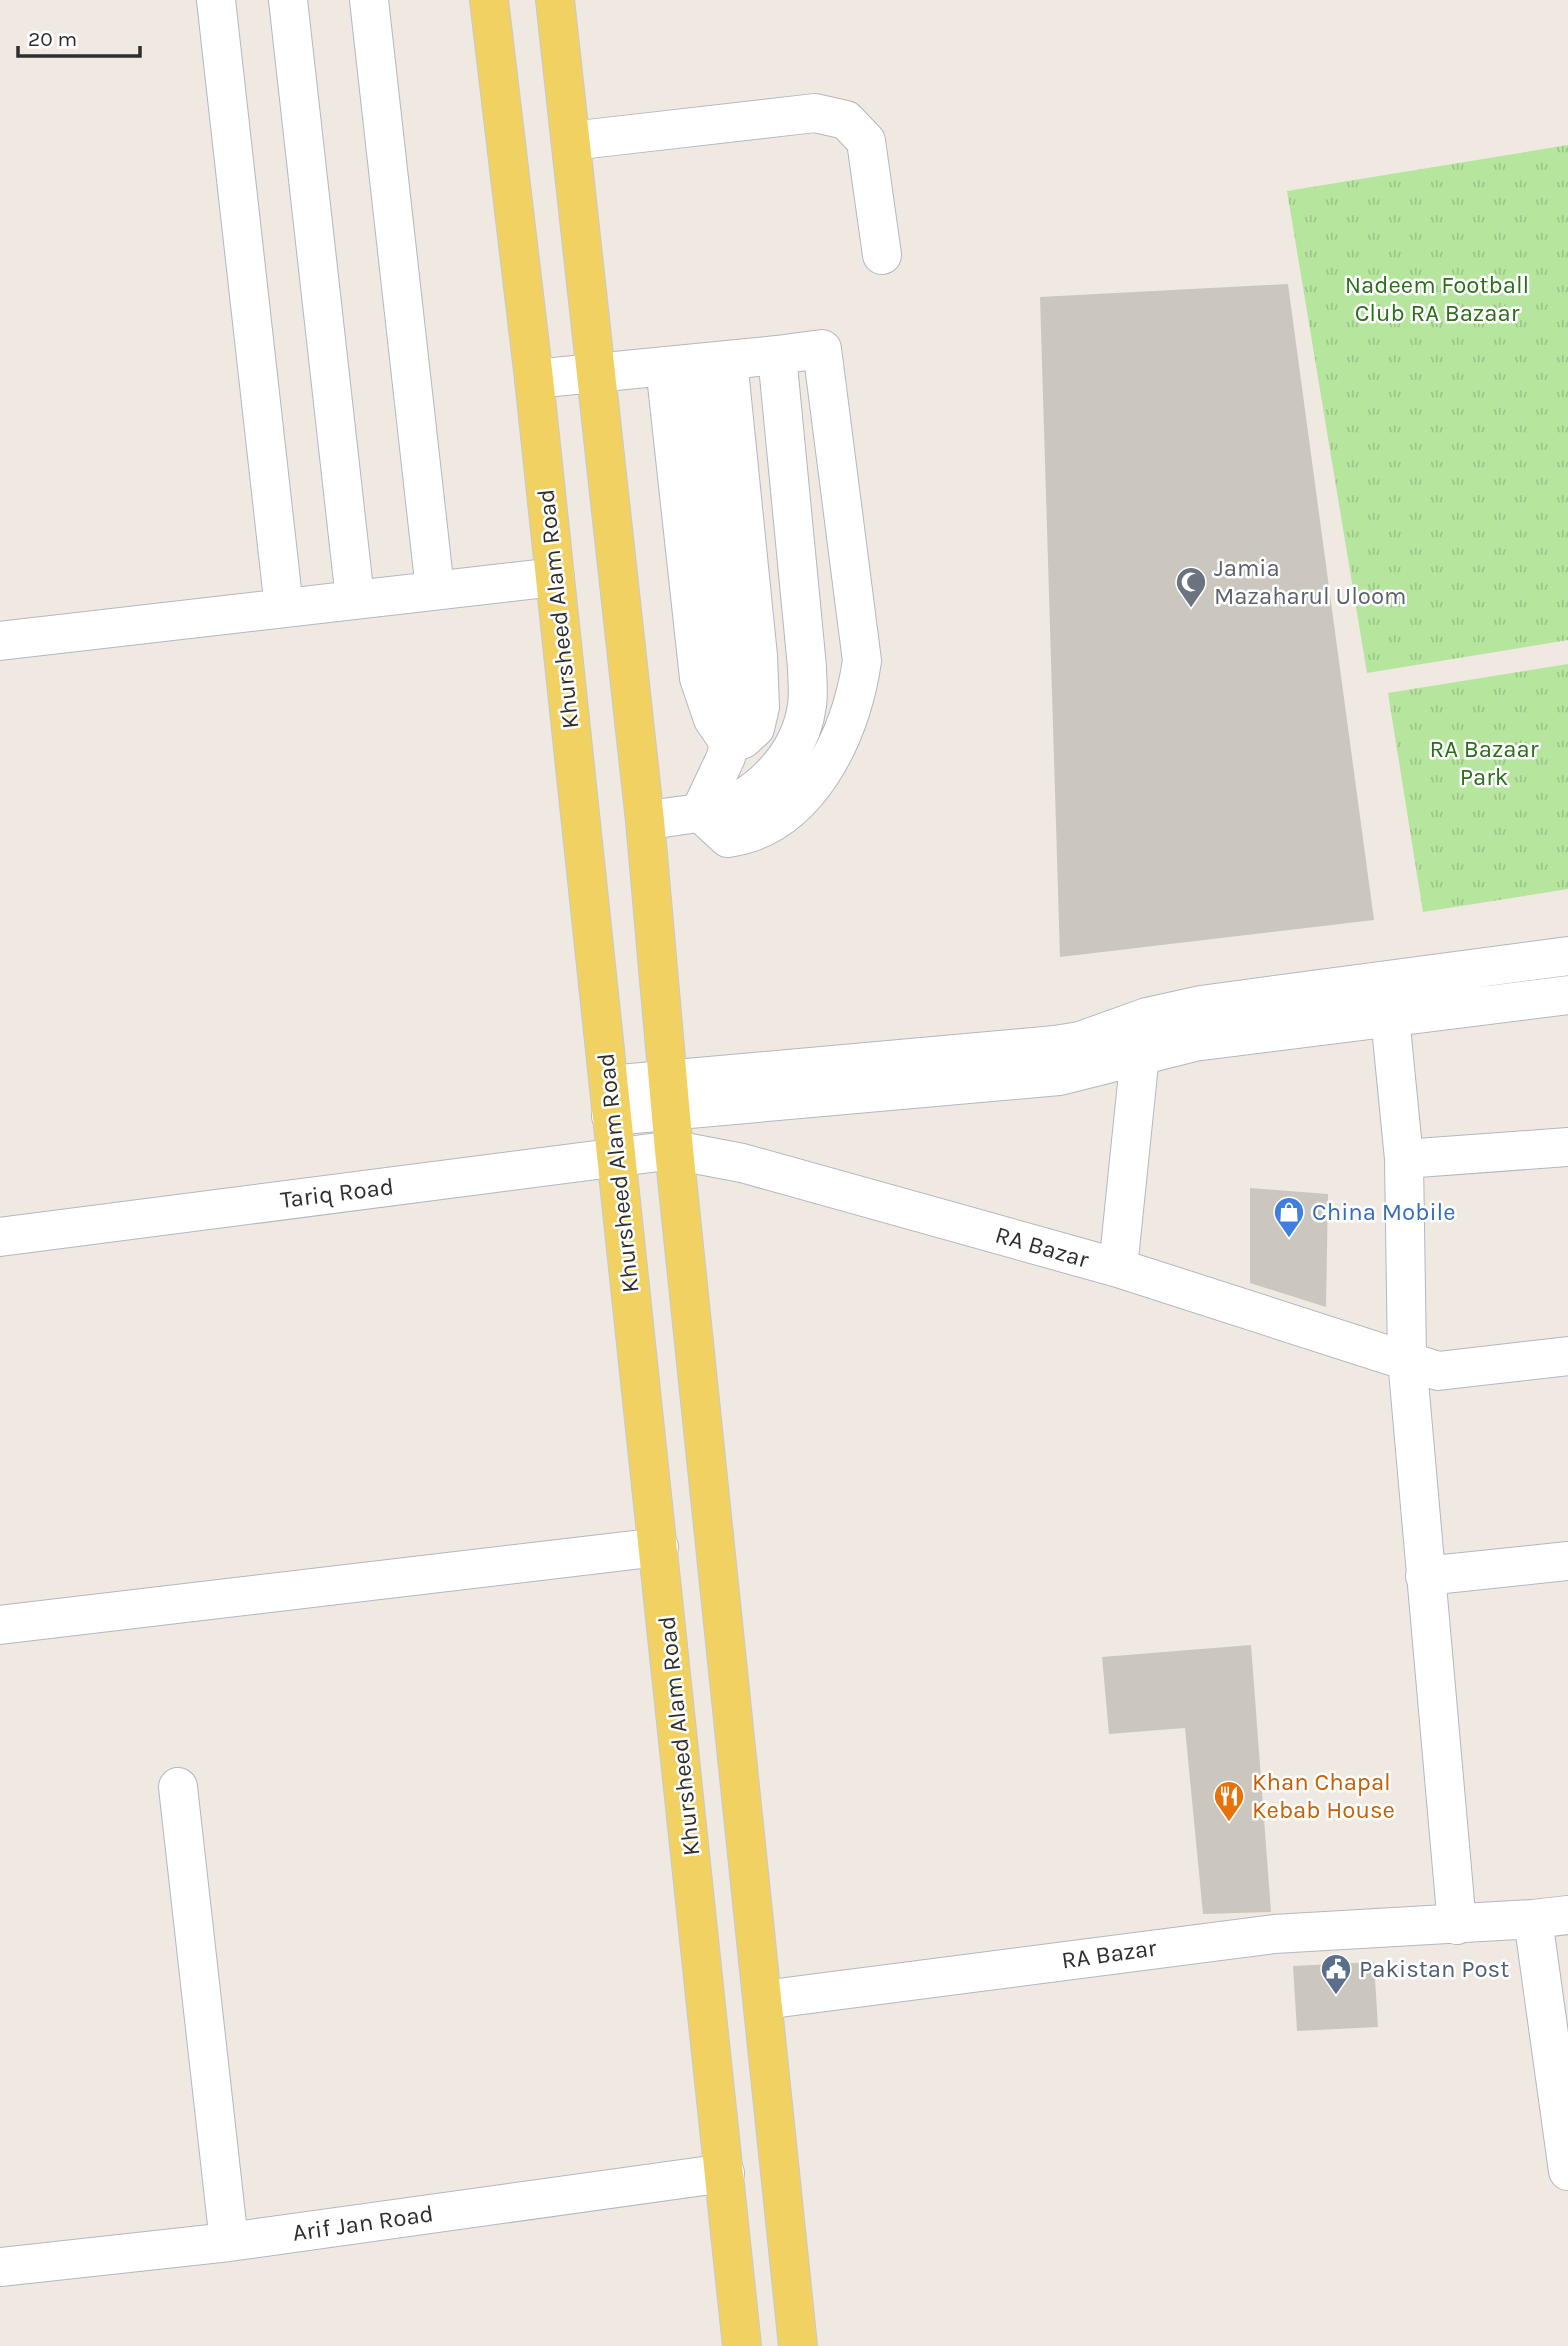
<svg xmlns="http://www.w3.org/2000/svg" width="1568" height="2346" font-family="Karla,sans-serif">
<style>
.grass{fill:url(#grass-tufts)}
.building{fill:#cbc7bf}
.lines{fill:none;stroke-linecap:round;stroke-linejoin:round}
.minor-casing{stroke:#b4b7c1;stroke-width:40}
.major-casing{stroke:#c9c9c9;stroke-width:40}
.minor{stroke:#fff;stroke-width:38}
.major{stroke:#f2d163;stroke-width:38}
.labels{text-anchor:middle;stroke-width:5;stroke-linejoin:round;paint-order:stroke}
.park-label{font-size:24px;fill:#2c6e1b;stroke:#fff}
.worship-label{font-size:24px;fill:#5b616d;stroke:#fff;text-anchor:start}
.street-label{font-size:24px;fill:#2e2e2e;stroke:#fff}
.shop-label{font-size:24px;fill:#366cbe;stroke:#fff;text-anchor:start}
.food-label{font-size:24px;fill:#c56008;stroke:#fff;text-anchor:start}
.service-label{font-size:24px;fill:#4e5e75;stroke:#fff;text-anchor:start}
</style>
<defs>
<pattern id="grass-tufts" width="24" height="20" patternUnits="userSpaceOnUse" patternTransform="scale(1.75)"><rect width="24" height="20" fill="#b6e59e"/><path d="M3 7l-1-3M5 7V3M7 7l1-3M15 17l-1-3M17 17v-4M19 17l1-3" fill="none" stroke="#9dc588"/></pattern>
</defs>
<rect width="100%" height="100%" fill="#efe9e1"/>
<path class="grass" d="M1568,145v495l-201,33 -80,-482z
M1568,664v225l-145,23 -35,-219z"/>
<path class="building" d="M1288,284l86,636 -314,37 -20,-660z
M1250,1188l78,6 -2,113 -76,-24z
M1251,1645l20,267 -68,2 -18,-186 -76,6 -7,-77z
M1374,1962l4,65 -81,4 -4,-65z"/>
<g class="lines">
<g class="minor-casing">
<path id="minor" d="M216,0l68,608
M288,0l67,599
M369,0l66,590
M571,141l244,-28 31,7 20,21 16,114
M728,360l30,296 2,51 -5,21 -12,11 -13,5
M698,363l35,358 -7,36 -26,55 28,26c82,-12 123,-104 134,-177l-40,-312 -45,6
M665,366l34,312 14,41 17,25
M534,379l243,-24 30,312c0,13 2,26 0,38 -6,49 -49,96 -98,106 -21,4 -43,6 -64,10
M0,641l555,-64
M1390,1017l14,142 3,200 50,566
M609,1085l446,-40 25,-4 67,-24 54,-12 367,-49
M611,1116l448,-40 135,-34 374,-47
M1404,1159l164,-12
M0,1237l674,-87 68,13 376,105 320,103 130,-15
M1118,1268l22,-214
M1425,1576l143,-15
M0,1625l659,-78
M178,1787l51,455
M1568,1915l-35,4 35,252
M764,2000l510,-66 259,-15
M0,2267l229,-25 496,-69"/>
</g>
<g class="major-casing">
<path id="major" d="M489,0l45,379 208,1967
M555,0l90,821 29,329 124,1196"/>
</g>
<use href="#minor" class="minor"/>
<use href="#major" class="major"/>
</g>
<defs>
<g id="mosque-pin" transform="scale(1.575)"><path d="M0 17L-7.5 6A9.5 9.5 0 1 1 7.5 6Z" fill="#6b7280" stroke="#fff"/><path d="M3.5-4.9A6 6 0 1 0 3.5 4.9A5 5 0 1 1 3.5-4.9Z" fill="#fff"/></g>
<g id="shop-pin" transform="scale(1.575)"><path d="M0 17L-7.5 6A9.5 9.5 0 1 1 7.5 6Z" fill="#3f7fe0" stroke="#fff"/><path d="M-5-2.5h2.3a2.7 3.5 0 0 1 5.4 0H5L5.5 6h-11ZM-1.5-2.5h3a1.5 2.3 0 0 0-3 0Z" fill="#fff"/></g>
<g id="restaurant-pin" transform="scale(1.575)"><path d="M0 17L-7.5 6A9.5 9.5 0 1 1 7.5 6Z" fill="#e8710a" stroke="#fff"/><path d="M-5-6h1v4h1v-4h1v4h1v-4h1v5L-1.5 .5V6h-2V.5L-5-1ZM5-6V6H3V1.5H1.5Q1.5-4 5-6Z" fill="#fff"/></g>
<g id="civic-pin" transform="scale(1.575)"><path d="M0 17L-7.5 6A9.5 9.5 0 1 1 7.5 6Z" fill="#5c6f8a" stroke="#fff"/><path d="M-.6-6.5H3V-4.5H.6V-3L4-1V1h2V6H-6V1h2V-1L-.6-3ZM-1.2 2.5V6h2.4V2.5Z" fill="#fff"/></g>
</defs>
<g fill-rule="evenodd">
<use href="#mosque-pin" x="1191" y="582"/>
<use href="#shop-pin" x="1289" y="1212"/>
<use href="#restaurant-pin" x="1229" y="1796"/>
<use href="#civic-pin" x="1336" y="1969"/>
</g>
<g class="labels">
<g class="park-label">
<text x="1437" y="293">Nadeem Football<tspan x="1437" dy="28">Club RA Bazaar</tspan></text>
<text x="1484" y="757">RA Bazaar<tspan x="1484" dy="28">Park</tspan></text>
</g>
<g class="worship-label">
<text x="1214" y="576">Jamia<tspan x="1214" dy="28">Mazaharul Uloom</tspan></text>
</g>
<g class="street-label">
<text transform="translate(558 609) rotate(-96)" y="8">Khursheed Alam Road</text>
<text transform="translate(618 1173) rotate(-96)" y="8">Khursheed Alam Road</text>
<text transform="translate(337 1193) rotate(-7)" y="8">Tariq Road</text>
<text transform="translate(1042 1247) rotate(16)" y="8">RA Bazar</text>
<text transform="translate(679 1736) rotate(-96)" y="8">Khursheed Alam Road</text>
<text transform="translate(1109 1954) rotate(-8)" y="8">RA Bazar</text>
<text transform="translate(363 2223) rotate(-8)" y="8">Arif Jan Road</text>
</g>
<g class="shop-label">
<text x="1312" y="1220">China Mobile</text>
</g>
<g class="food-label">
<text x="1252" y="1790">Khan Chapal<tspan x="1252" dy="28">Kebab House</tspan></text>
</g>
<g class="service-label">
<text x="1359" y="1977">Pakistan Post</text>
</g>
</g>
<path d="M18 46v10h122v-10" fill="none" stroke="#2e2e2e" stroke-width="3.5"/>
<text x="28" y="46" font-size="21" fill="#2e2e2e" stroke="#ffffff" stroke-width="5" paint-order="stroke">20 m</text>
</svg>
